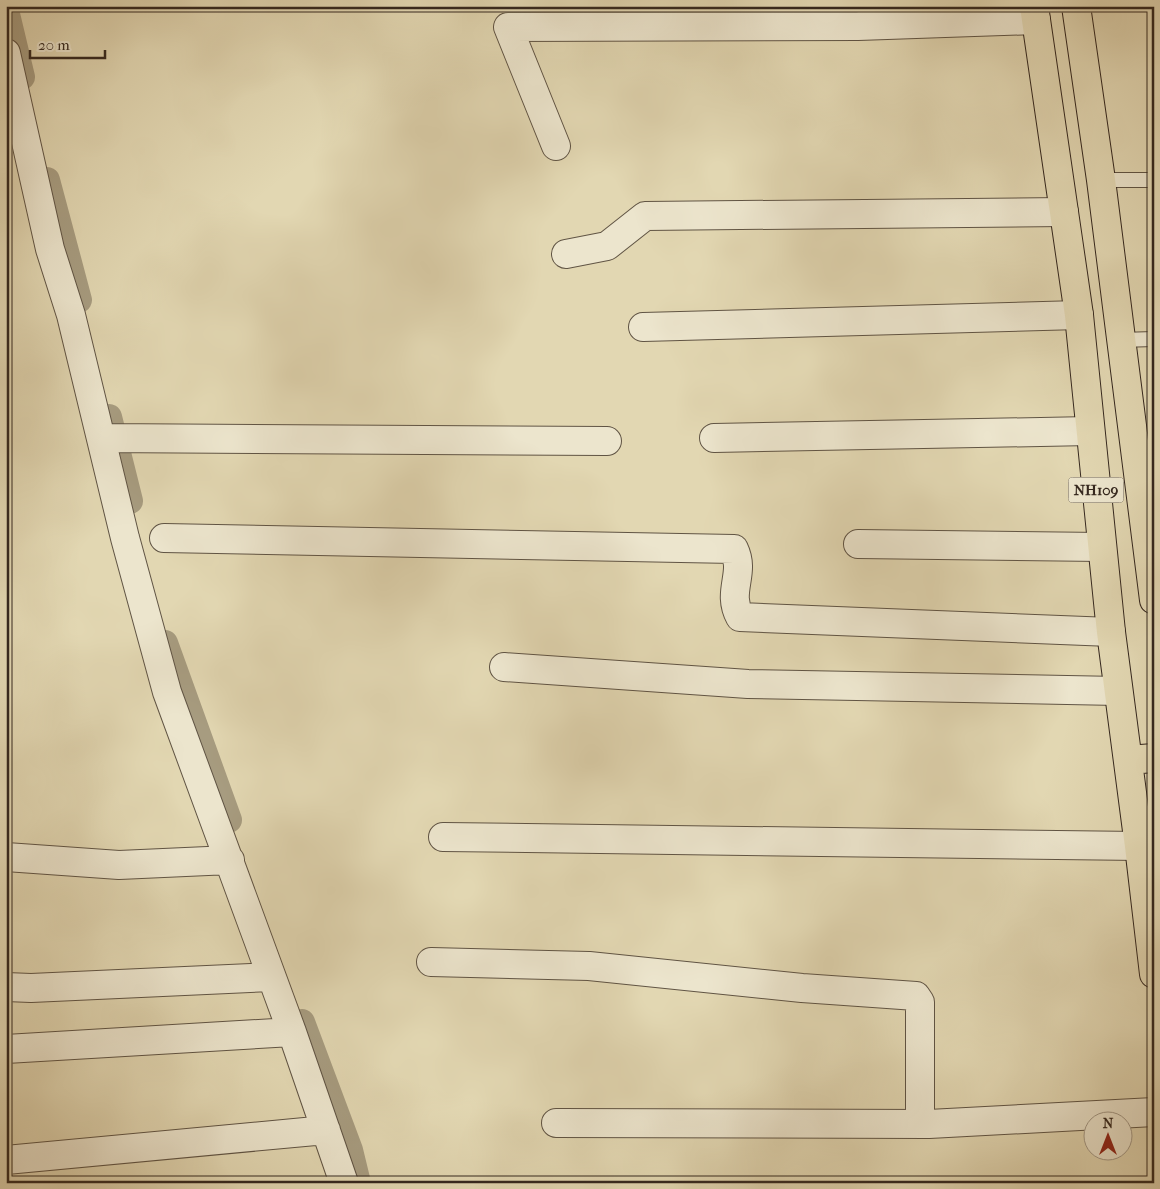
<svg xmlns="http://www.w3.org/2000/svg" width="1160" height="1189" font-family="'IM FELL French Canon',serif">
<style>
.lines{fill:none;stroke-linecap:round;stroke-linejoin:round}
.canal{stroke:#a79c80;stroke-width:26}
.lane-casing{stroke:#605444;stroke-width:16}
.street-casing{stroke:#605444;stroke-width:30}
.highway-casing{stroke:#35281f;stroke-width:30}
.lane{stroke:#ece5cd;stroke-width:14}
.street{stroke:#ece5cd;stroke-width:28}
.highway{stroke:#e2d7b2;stroke-width:28}
.labels{text-anchor:middle;stroke-width:4;stroke-linejoin:round;paint-order:stroke}
.shield{fill:#ece5cd;stroke:#6c6153;stroke-width:1}
.shield-label{font-size:15px;font-weight:bold;fill:#35281f}
</style>
<rect width="100%" height="100%" fill="#e2d7b2"/>
<filter id="stains"><feTurbulence type="fractalNoise" baseFrequency=".004" numOctaves="4"/><feColorMatrix values="0 0 0 0 .2 0 0 0 0 .09 0 0 0 0 .02 0 0 0 .5 -.17"/></filter>
<radialGradient id="worn" r=".72"><stop offset=".6" stop-color="#630" stop-opacity="0"/><stop offset="1" stop-color="#630" stop-opacity=".3"/></radialGradient>
<g class="lines">
<path class="canal" d="M6,10l16,67
M47,180l32,120
M109,417l21,84
M165,643l64,177
M302,1022l48,128 8,33"/>
<g class="lane-casing">
<path id="lane" d="M1101,180h53
M1120,340l34,-1"/>
</g>
<g class="street-casing">
<path id="street" d="M6,53l44,196 21,66 54,223 42,154 125,340 52,151
M556,146l-48,-119 350,-1 178,-6
M566,254l41,-8 38,-30 419,-4
M643,327l436,-12
M101,438l506,3
M714,438l376,-7
M164,538l570,11c12,25 -8,42 6,68l371,15
M858,544l244,3
M504,667l244,17 370,7
M443,837l696,9
M6,857l113,8 111,-5
M431,962l158,4 213,22 114,8 4,6v121
M6,987l25,1 240,-11
M6,1049l286,-17
M556,1123l373,1 225,-12
M6,1160l320,-30"/>
</g>
<g class="highway-casing">
<path id="highway" d="M1034,6l45,309 32,317 28,214 15,128
M1076,6l25,174 53,420
M1128,760l26,-2"/>
</g>
<use href="#lane" class="lane"/>
<use href="#street" class="street"/>
<use href="#highway" class="highway"/>
</g>
<g class="labels">
<rect class="shield" x="1068.5" y="477.5" width="55" height="25" rx="4"/>
<g class="shield-label">
<text x="1096" y="495">NH109</text>
</g>
</g>
<rect width="1160" height="1189" fill="none" stroke="#e2d7b2" stroke-width="25"/>
<rect x="8" y="8" width="1145" height="1174" fill="none" stroke="#35281f" stroke-width="2.5"/>
<rect x="12" y="12" width="1135" height="1164" fill="none" stroke="#35281f"/>
<g transform="translate(1108 1136)"><circle r="24" fill="#ece5cd" stroke="#a39987"/>
<path d="M0-4L9 19L0 12L-9 19Z" fill="#8f2418"/>
<text y="-8" font-size="14" font-weight="bold" text-anchor="middle" fill="#35281f">N</text>
</g>
<path d="M30 50v8h75v-8" fill="none" stroke="#35281f" stroke-width="2.5"/>
<text x="38" y="50" font-size="15" fill="#35281f" stroke="#ece5cd" stroke-width="4" paint-order="stroke">20 m</text>
<rect width="100%" height="100%" filter="url(#stains)"/>
<rect width="100%" height="100%" fill="url(#worn)"/>
</svg>
